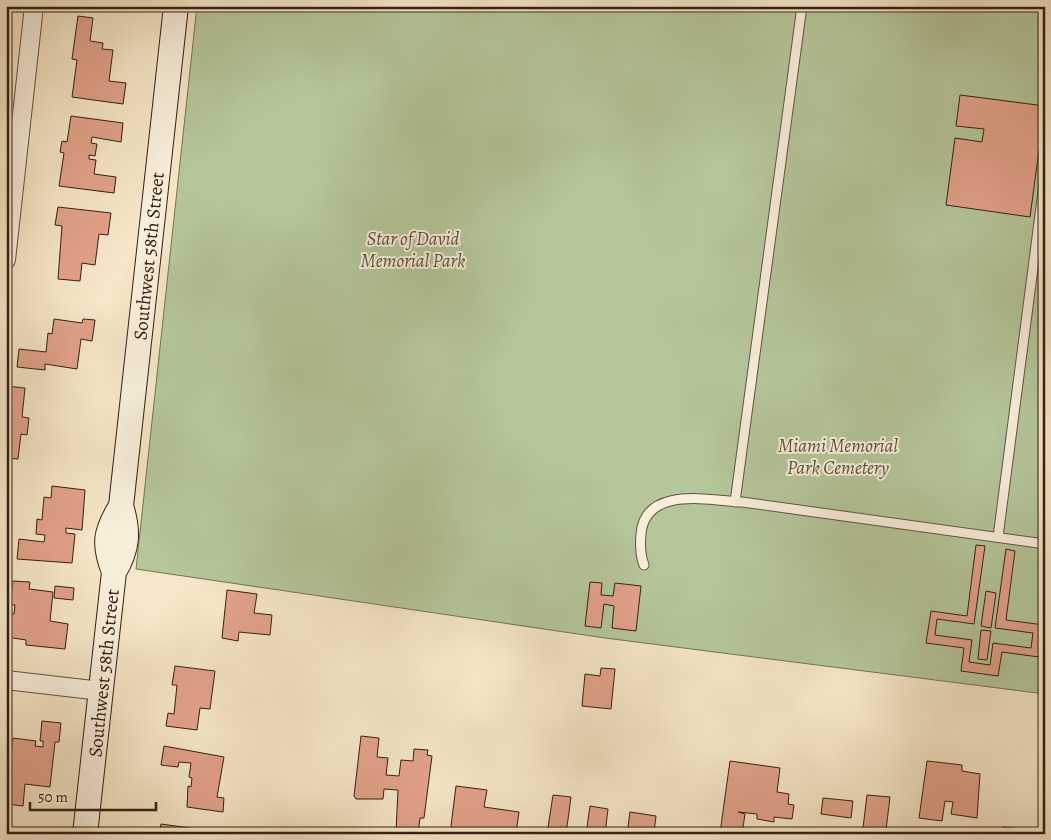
<svg xmlns="http://www.w3.org/2000/svg" width="1051" height="840" font-family="Alegreya,serif">
<style>
.green{fill:#b5c69b;stroke:#747358}
.building{fill:#e2a28a;stroke:#342015}
.lines{fill:none;stroke-linecap:round;stroke-linejoin:round}
.lane-casing{stroke:#645242;stroke-width:11}
.street-casing{stroke:#645242;stroke-width:20}
.secondary-casing{stroke:#342015;stroke-width:26}
.lane{stroke:#f8efdb;stroke-width:9}
.street{stroke:#f8efdb;stroke-width:18}
.secondary{stroke:#f8efdb;stroke-width:24}
.labels{text-anchor:middle;stroke-width:4;stroke-linejoin:round;paint-order:stroke}
.park-label{font-size:19px;font-style:italic;fill:#5b523d;stroke:#f8efdb}
.street-label{font-size:19px;fill:#342015;stroke:#f8efdb}
</style>
<rect width="100%" height="100%" fill="#f5e6c7"/>
<filter id="stains"><feTurbulence type="fractalNoise" baseFrequency=".004" numOctaves="4"/><feColorMatrix values="0 0 0 0 .2 0 0 0 0 .09 0 0 0 0 .02 0 0 0 .5 -.17"/></filter>
<radialGradient id="worn" r=".72"><stop offset=".6" stop-color="#630" stop-opacity="0"/><stop offset="1" stop-color="#630" stop-opacity=".3"/></radialGradient>
<path class="green" d="M197,6h848v688l-440,-56 -469,-69z"/>
<path class="building" d="M78,16l15,2 -3,23 13,2 -1,6 11,1 -4,31 17,2 -3,21 -51,-7 5,-37 -5,-1z
M960,95l85,11 -15,111 -84,-12 9,-67 27,4 2,-13 -28,-3z
M71,116l52,7 -2,19 -29,-5 -1,6 6,1 -2,12 -6,-1v4l7,1 -2,14 22,3 -2,16 -55,-7 5,-33 -4,-1 2,-11 5,1z
M58,207l53,6 -3,22 -9,-1 -4,31 -13,-2 -2,18 -22,-2 4,-53 -7,-1z
M54,319l28,4 1,-4 12,1 -3,21 -11,-2 -4,30 -32,-5v6l-28,-3 2,-18 27,3 2,-19 4,1z
M6,386l19,2 -3,29 7,1 -2,17 -6,-1 -3,25 -12,-1z
M52,486l33,4 -3,40 -16,-2v5l9,1 -3,29 -55,-4 2,-20 25,3 1,-7 -9,-1 1,-15 5,1 2,-23 7,1z
M976,545l9,1 -11,78 -37,-5 -2,16 37,5 -3,22 21,3 3,-22 38,5 2,-15 -38,-5 11,-79 9,2 -9,69 38,5 -5,32 -37,-5 -4,24 -37,-5 3,-23 -38,-5 5,-32 36,5z
M13,581l17,1 -1,7 24,3 -3,29 18,3 -3,25 -39,-4v-5l-20,-3v-24l8,1 1,-9h-5z
M590,582l12,1 -1,12 12,1 2,-13 26,3 -5,45 -24,-3 2,-22 -10,-2 -3,24 -16,-2z
M55,586l19,2 -1,12 -19,-2z
M227,590l30,4 -3,19 18,2 -2,20 -31,-3 -1,9 -16,-3z
M986,591l10,2 -5,35 -10,-2z
M981,630l10,1 -4,29 -9,-1z
M175,666l40,5 -5,38 -10,-1 -3,22 -31,-4 2,-13 6,1 3,-29h-5z
M601,668l14,1 -4,40 -29,-3 3,-32 15,2z
M42,721l19,2 -2,19h-4l-5,45 -25,-3 -2,22 -17,-2 7,-66 23,3 -1,5 8,1v-6h-3z
M361,736l18,2 -2,19 11,1 -2,17 13,1 2,-16 12,1 1,-12 14,1 -1,5 5,1 -8,62h-4l-2,16 -22,-3 2,-41 -14,-1 -1,10h-27l-2,-3z
M164,746l60,11 -7,40 7,1 -1,14 -36,-5 1,-21 3,1 1,-9 -3,-1 2,-14 -12,-1 -1,5 -17,-2z
M730,761l50,7 -3,24 12,2 -1,10 6,1 -2,14 -18,-2v5l-17,-3v-5l-19,-2 7,2 -3,20 -22,-1z
M927,761l35,4v6l18,3 -3,44 -26,-4 2,-12 -8,-1 -3,20 -23,-3z
M456,786l31,4 -3,17 35,5 -3,22h-66z
M553,795l18,2 -5,37h-19z
M867,795l23,2 -4,33 -23,-2z
M823,798l30,3 -2,17 -30,-4z
M590,806l18,3 -3,25h-19z
M630,812l26,4 -2,16 -27,2z
M161,824l29,4 -1,6h-30z
M1003,827l17,2 -1,5h-16z"/>
<g class="lines">
<g class="lane-casing">
<path id="lane" d="M735,502l67,-496
M998,537l47,-361
M644,565c-4,-10 -4,-20 -3,-31 4,-48 67,-34 101,-32l303,42"/>
</g>
<g class="street-casing">
<path id="street" d="M6,260l28,-254
M6,680l95,11"/>
</g>
<g class="secondary-casing">
<path id="secondary" d="M114,572c-11,-28 -9,-40 7,-66
M85,834l29,-262c14,-23 15,-41 7,-66l55,-500"/>
</g>
<use href="#lane" class="lane"/>
<use href="#street" class="street"/>
<use href="#secondary" class="secondary"/>
</g>
<g class="labels">
<g class="park-label">
<text x="413" y="245">Star of David<tspan x="413" dy="22">Memorial Park</tspan></text>
<text x="838" y="452">Miami Memorial<tspan x="838" dy="22">Park Cemetery</tspan></text>
</g>
<g class="street-label">
<text transform="translate(148 256) rotate(-84)" y="7">Southwest 58th Street</text>
<text transform="translate(103 673) rotate(-84)" y="7">Southwest 58th Street</text>
</g>
</g>
<rect width="1051" height="840" fill="none" stroke="#f5e6c7" stroke-width="25"/>
<rect x="8" y="8" width="1036" height="825" fill="none" stroke="#342015" stroke-width="2.5"/>
<rect x="12" y="12" width="1026" height="815" fill="none" stroke="#342015"/>
<path d="M30 802v8h126v-8" fill="none" stroke="#342015" stroke-width="2.5"/>
<text x="38" y="802" font-size="15" fill="#342015" stroke="#f8efdb" stroke-width="4" paint-order="stroke">50 m</text>
<rect width="100%" height="100%" filter="url(#stains)"/>
<rect width="100%" height="100%" fill="url(#worn)"/>
</svg>
